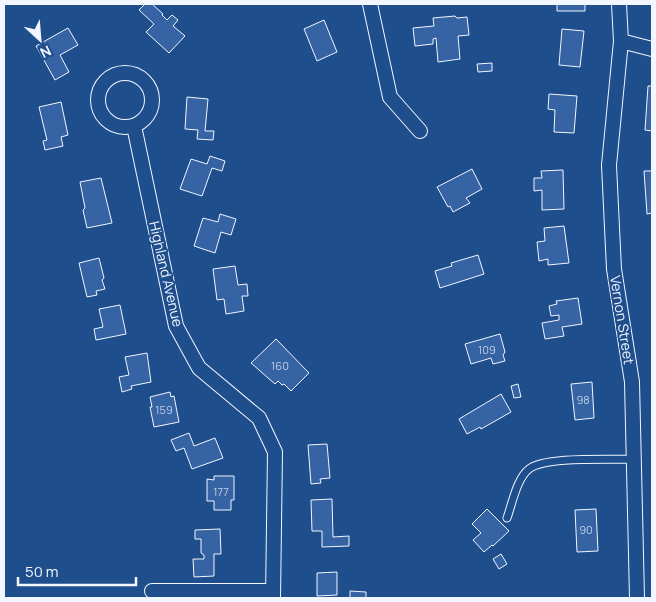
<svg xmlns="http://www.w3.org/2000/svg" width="656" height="602" font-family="Manrope,sans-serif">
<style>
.building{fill:#3563a3;stroke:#f2f6ff}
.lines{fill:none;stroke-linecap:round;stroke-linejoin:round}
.service-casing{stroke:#f2f6ff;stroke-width:9}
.minor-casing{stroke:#f2f6ff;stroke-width:16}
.service{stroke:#1f4e8c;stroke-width:7}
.minor{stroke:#1f4e8c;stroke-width:14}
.labels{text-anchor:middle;stroke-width:4;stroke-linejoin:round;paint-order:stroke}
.number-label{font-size:11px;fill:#c3d1e8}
.street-label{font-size:14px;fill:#f2f6ff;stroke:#1f4e8c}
</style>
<rect width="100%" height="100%" fill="#1f4e8c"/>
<path class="building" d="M145,4h7l11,10 -1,1 5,5 5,-5 6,5 -5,6 12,10 -16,17 -23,-21 8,-8 -15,-14z
M557,4h28v7h-28z
M455,16l2,2 10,-1 2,18 -11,1 2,23 -22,3 -2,-24 -3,1v5l-18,2 -2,-18 21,-2 -1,-8z
M324,20l13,32 -20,9 -13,-32z
M68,28l10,17 -18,10 9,17 -14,8 -19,-34z
M562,29l22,2 -4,36 -21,-2z
M492,63v8l-14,1 -1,-8z
M648,86h4v45l-7,-1z
M549,94l28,2 -3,37 -20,-1 1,-22 -7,-1z
M187,97l21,2 -3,32h9l-1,9 -16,-1 1,-9 -13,-1z
M61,102l7,33 -7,2 2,9 -18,4 -2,-9 4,-1 -8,-33z
M210,156l15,5 -3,10 -10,-3 -10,28 -22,-7 11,-30 16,5z
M472,169l10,20 -16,9 4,5 -17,9 -3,-6 -2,1 -11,-20z
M563,170l1,39 -22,1v-20l-8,1v-13h8l-1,-7z
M644,171h8v42l-5,1z
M101,178l11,45 -25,5 -4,-18 2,-2 -5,-26z
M220,214l16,5 -5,16 -10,-3 -6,21 -21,-7 9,-28 15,4z
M564,226l5,37 -21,2v-6l-9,2 -2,-19 8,-1 -1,-13z
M478,255l6,19 -44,14 -5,-17 17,-5 -1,-3z
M99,258l5,20 -2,2 3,9 -9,2 1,4 -10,2 -8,-34z
M235,266l3,19 9,-1 1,12h-6l2,15 -18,3 -2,-15 -7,1 -4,-31z
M578,298l4,26 -20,3 2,9 -19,3 -3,-16 17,-3v-5l-8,1 -2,-10 8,-2 -1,-3z
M120,305l6,29 -30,6 -2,-11 9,-2 -4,-18z
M500,334l5,18 -2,3 2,6 -12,3 -2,-6 -20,6 -6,-20z
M276,339l33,34 -18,18 -7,-7 -2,1 -4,-4 -3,3 -24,-21z
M147,353l4,29 -20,4 1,3 -10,3 -3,-15 10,-2 -4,-18z
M592,382l2,36 -19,2 -4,-36z
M518,384l3,13 -7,1 -3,-12z
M170,392l1,5 3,-1 5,26 -25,5 -4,-20h2l-2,-10z
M501,394l10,18 -30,17 -1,-2 -13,7 -8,-15z
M189,433l5,13 21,-8 8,20 -31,11 -8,-21 -8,3 -5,-11z
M327,444l3,34 -10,1 1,4 -10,1 -3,-39z
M214,476h20v24h-3v10h-17v-9h-7v-22l7,1z
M332,499l1,38 16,-1v10l-27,1v-16h-10l-1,-31z
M487,509l22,22 -16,15 -1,-1 -8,7 -11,-12 8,-7 -9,-9z
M596,509l2,42 -21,1 -2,-42z
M220,529l1,25h-7v22l-20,1 -1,-18h11v-4l-3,-2v-14h-6v-9z
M501,554l6,10 -8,5 -6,-10z
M337,572v23l-20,1v-23z
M350,591l16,1v6h-16z"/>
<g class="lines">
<g class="service-casing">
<path id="service" d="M507,518c5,-14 10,-40 22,-49 16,-13 82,-9 105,-10"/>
</g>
<g class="minor-casing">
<path id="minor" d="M370,4l20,93 30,34
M619,4l2,37 -12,124 5,104 18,113 5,216
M621,41l31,8
M98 100a27 27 0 1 1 54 0a27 27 0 1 1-54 0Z
M134,126l42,200 23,42 60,50 16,34 -2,146
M152,591h121"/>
</g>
<use href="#service" class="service"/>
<use href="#minor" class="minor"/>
</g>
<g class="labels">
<g class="number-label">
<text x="487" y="354">109</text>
<text x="280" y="370">160</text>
<text x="583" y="404">98</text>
<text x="164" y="414">159</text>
<text x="221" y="496">177</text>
<text x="586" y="534">90</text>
</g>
<g class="street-label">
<text transform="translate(166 274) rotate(77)" y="5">Highland Avenue</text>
<text transform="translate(622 320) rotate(81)" y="5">Vernon Street</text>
</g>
</g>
<rect width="656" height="602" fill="none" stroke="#f2f6ff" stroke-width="10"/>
<g transform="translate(40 40) rotate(154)" stroke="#1f4e8c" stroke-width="4" paint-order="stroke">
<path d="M0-4L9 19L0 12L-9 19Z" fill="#f2f6ff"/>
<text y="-8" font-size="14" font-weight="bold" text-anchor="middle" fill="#f2f6ff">N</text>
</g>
<path d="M18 577v8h118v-8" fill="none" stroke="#f2f6ff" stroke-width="2.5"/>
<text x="25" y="577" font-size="15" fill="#f2f6ff" stroke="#1f4e8c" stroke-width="4" paint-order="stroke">50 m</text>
</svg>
